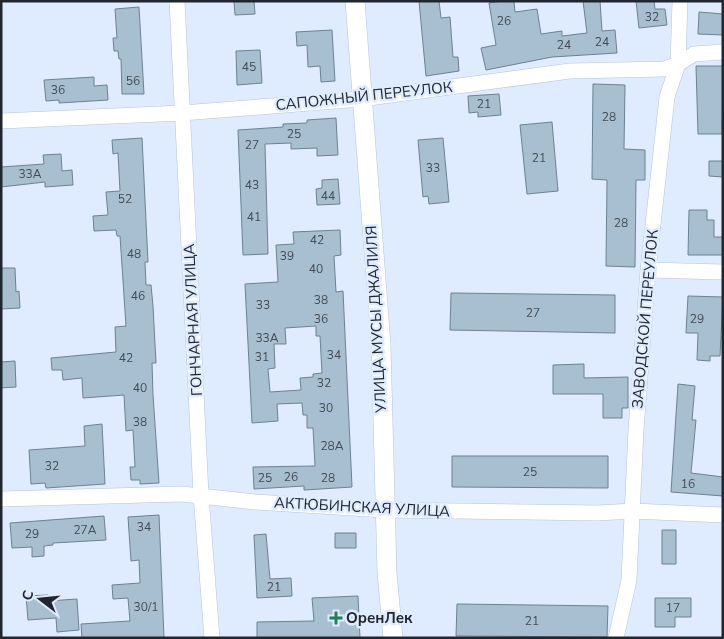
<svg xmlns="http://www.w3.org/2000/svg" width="724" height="639" font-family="'Nunito Sans',sans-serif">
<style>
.building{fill:#a7bfd0;stroke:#6c8292;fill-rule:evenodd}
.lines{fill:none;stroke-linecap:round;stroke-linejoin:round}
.minor-casing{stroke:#b6c4db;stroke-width:16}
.tertiary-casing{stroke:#b6c4db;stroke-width:20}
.minor{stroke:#fff;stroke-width:15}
.tertiary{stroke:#fff;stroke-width:19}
.poi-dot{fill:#238056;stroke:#dfebfe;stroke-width:2}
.labels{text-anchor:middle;stroke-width:5;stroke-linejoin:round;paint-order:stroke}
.number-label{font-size:12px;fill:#424c56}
.street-label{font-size:15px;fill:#20262e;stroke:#dfebfe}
.poi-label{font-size:15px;font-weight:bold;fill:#20262e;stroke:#dfebfe;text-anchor:start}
</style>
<rect width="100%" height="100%" fill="#dfebfe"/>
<path class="building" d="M234,1h20l1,13 -20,1z
M419,1h20l2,17 9,-1 3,40h5l1,14 -33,5z
M502,1h12l1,11 22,-3 4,25 21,-3v5l25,-3 -4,-32h17l2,30 13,-1 2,23 -65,4 -66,13 -5,-22 15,-3 -7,-42z
M636,1h18l1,8h10l2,16 -28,3z
M139,7l5,87h-22l-1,-35h-2l-1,-8h-4l-1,-13h4l-2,-29z
M699,12l24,2v21l-25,-1z
M332,30l3,51 -14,1 -1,-16 -12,1 -1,-22 -10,1 -1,-14z
M260,50l2,33 -25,2 -1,-34z
M696,66h27l-1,68h-24z
M94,77v9l13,-1 1,15 -49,3v-3l-13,1 -2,-21z
M593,84l32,1 -1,64 21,1v30h-9l-1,87 -29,-1 1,-86 -15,-1z
M499,94l2,21 -23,2v-5l-9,1 -1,-17z
M336,118l2,37 -21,1v-8l-26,1v-6l-26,1 3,110 -25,1 -5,-125 45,-3v-3l24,-1v-3z
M552,122l6,69 -31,3 -7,-69z
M142,138l6,124h-3l1,23h5l2,21 3,57h-4l1,32 6,88 -19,1v-4h-9l-1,-13h5l-2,-37 -7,1 -2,-36 -41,3 -1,-20 -19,2 -1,-10h-10l-1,-12 65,-6 -1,-25 11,-1 -6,-90h-3l-1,-6 -22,1 -1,-15 15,-1 -2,-23 14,-1 -2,-38 -5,1 -1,-14z
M443,138l6,64 -20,2 -1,-8 -5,1 -5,-57z
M61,154l1,17 10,-1 1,15 -28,2v-5l-44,5v-20l43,-3 -1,-9z
M709,161h14v16l-14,-1z
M338,179l2,25 -23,1 -1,-16 6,-1v-8z
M689,210h18v10h7v17h9v18h-35z
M340,230l1,25 -7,1 2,36 7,-1 9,196 -48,3v-4l-50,3 -1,-22 62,-1 -2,-38h-6v-13h-4l-1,-12 -25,1 1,17 -26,2 -7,-139 33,-2 -2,-37 18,-1 -1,-12zM316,326v10h4l2,37 -9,1v3l-13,1 1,12 -31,2 -2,-23 7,-1 -1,-24h12l-1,-16z
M1,268h14l1,24 3,-1 1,17 -19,1z
M451,293l164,2v38l-165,-3z
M688,296l35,1 -3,59h-10v5l-13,-1 1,-27h-12z
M15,361l1,26 -15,1v-26z
M584,364v14l44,-1v31h-6v10h-19v-24h-50v-29z
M678,384l17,2 -3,34h4l-5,53 32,4v19l-52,-4z
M102,424l3,60 -59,4 -1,-5 -14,1 -2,-34 56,-4 -1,-20z
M452,456h156v32l-156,-1z
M159,515l5,123h-82l-1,-14 49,-3 -2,-23 -15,1 -1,-14 28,-2 -1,-23 -8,1 -3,-44z
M104,516l2,24 -53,3v2l-9,1v10l-12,1v-10l-20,1 -2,-25z
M662,530h14v34h-14z
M335,533h21v15h-21z
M266,534l4,45 21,-1 1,18 -35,2 -3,-63z
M48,595v6l29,-2 2,31 -22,2 -1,-14 -28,2 -2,-24z
M358,596l2,42h-103v-16l57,-1 -2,-23z
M655,598h36v19h-16v10h-20z
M457,604l151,2 -1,31 -151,-1z"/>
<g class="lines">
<g class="minor-casing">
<path id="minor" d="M177,1l24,494 11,143
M1,121l181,-8 179,-14 209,-28 94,-2 14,-5 16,-10 29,-2
M648,270l75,2
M1,499l181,-5 73,8 130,8 212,3 36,-2 90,4
M616,638l13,-58 7,-150 12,-160 19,-173 11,-33 2,-63"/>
</g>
<g class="tertiary-casing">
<path id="tertiary" d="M355,1l26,344 6,228 6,65"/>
</g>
<use href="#minor" class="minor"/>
<use href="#tertiary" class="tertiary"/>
</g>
<path class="poi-dot" d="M333.5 610.5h5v5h5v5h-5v5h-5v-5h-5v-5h5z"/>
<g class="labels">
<g class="number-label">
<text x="652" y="21">32</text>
<text x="504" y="25">26</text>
<text x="602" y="46">24</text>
<text x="564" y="49">24</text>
<text x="249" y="71">45</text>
<text x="133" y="85">56</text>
<text x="58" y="94">36</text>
<text x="484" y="108">21</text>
<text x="609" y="121">28</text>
<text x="294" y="138">25</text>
<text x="252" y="149">27</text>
<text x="539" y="162">21</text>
<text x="433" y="172">33</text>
<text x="30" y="178">33А</text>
<text x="252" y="189">43</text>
<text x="328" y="200">44</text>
<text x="125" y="203">52</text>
<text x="254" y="221">41</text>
<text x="621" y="227">28</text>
<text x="317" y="244">42</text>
<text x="134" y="258">48</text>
<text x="287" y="260">39</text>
<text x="316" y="273">40</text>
<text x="138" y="300">46</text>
<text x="321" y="304">38</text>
<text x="263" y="309">33</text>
<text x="533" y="317">27</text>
<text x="321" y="323">36</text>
<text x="697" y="323">29</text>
<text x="267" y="342">33А</text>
<text x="334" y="359">34</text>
<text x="262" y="361">31</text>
<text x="126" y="362">42</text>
<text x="324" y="387">32</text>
<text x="140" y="392">40</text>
<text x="326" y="412">30</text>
<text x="140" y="426">38</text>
<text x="332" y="450">28А</text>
<text x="52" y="470">32</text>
<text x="530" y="476">25</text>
<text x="291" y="481">26</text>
<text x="265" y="482">25</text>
<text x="328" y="482">28</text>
<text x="688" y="488">16</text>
<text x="144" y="531">34</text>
<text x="85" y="534">27А</text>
<text x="32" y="538">29</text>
<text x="274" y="591">21</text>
<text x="146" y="611">30/1</text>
<text x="673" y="612">17</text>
<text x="532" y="625">21</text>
</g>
<g class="street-label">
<text transform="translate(364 96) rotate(-6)" y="5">САПОЖНЫЙ ПЕРЕУЛОК</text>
<text transform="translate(376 319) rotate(-93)" y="5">УЛИЦА МУСЫ ДЖАЛИЛЯ</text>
<text transform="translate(645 319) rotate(-85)" y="5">ЗАВОДСКОЙ ПЕРЕУЛОК</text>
<text transform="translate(193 320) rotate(-93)" y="5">ГОНЧАРНАЯ УЛИЦА</text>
<text transform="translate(362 507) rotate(3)" y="5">АКТЮБИНСКАЯ УЛИЦА</text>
</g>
<g class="poi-label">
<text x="346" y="623">ОренЛек</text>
</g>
</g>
<rect width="724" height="639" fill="none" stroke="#20262e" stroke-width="5"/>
<g transform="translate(40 599) rotate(286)" stroke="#dfebfe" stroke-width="4" paint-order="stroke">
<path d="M0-4L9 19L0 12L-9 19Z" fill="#20262e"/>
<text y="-8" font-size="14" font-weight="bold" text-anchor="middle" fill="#20262e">С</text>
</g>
</svg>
